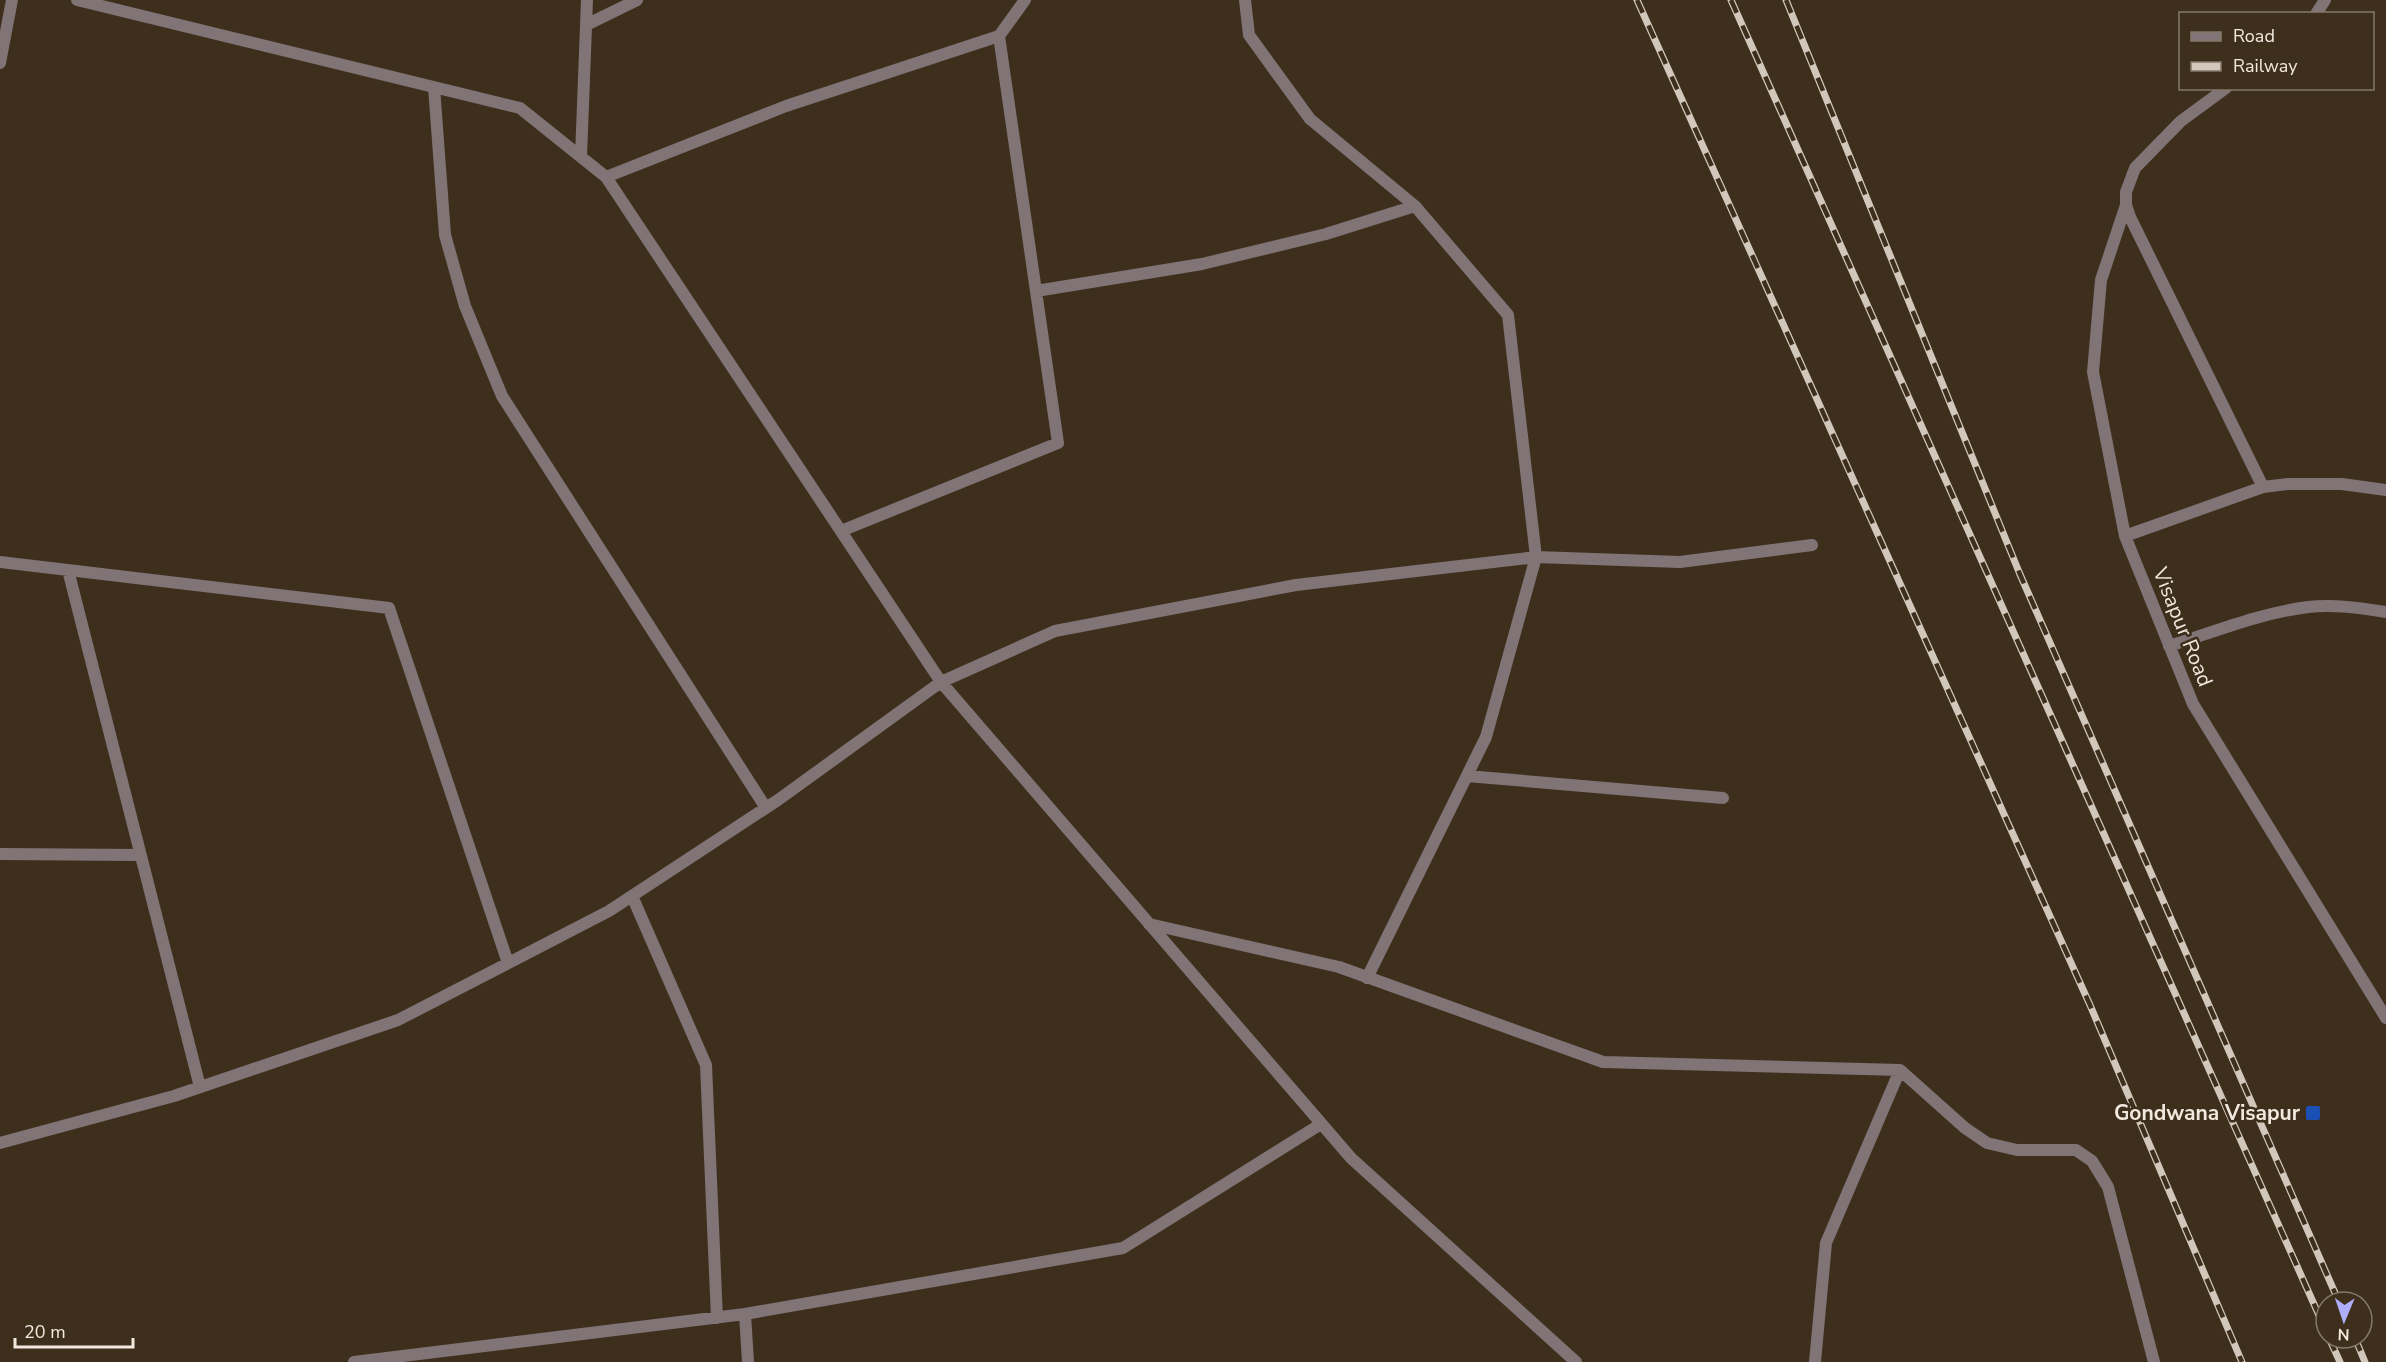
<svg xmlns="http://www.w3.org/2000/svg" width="2386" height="1362" font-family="'Nunito Sans',sans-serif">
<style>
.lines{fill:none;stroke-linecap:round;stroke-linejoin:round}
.minor{stroke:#817476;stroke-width:12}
.rail-casing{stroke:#d1c7ba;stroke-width:7}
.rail{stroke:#3e2f1d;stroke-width:4.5;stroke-dasharray:14;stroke-linecap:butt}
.transit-dot{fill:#1a4fb4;stroke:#3e2f1d;stroke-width:2}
.labels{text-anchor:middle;stroke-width:5;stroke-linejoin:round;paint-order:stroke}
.street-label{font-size:21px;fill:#f2e9de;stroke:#3e2f1d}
.poi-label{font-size:21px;font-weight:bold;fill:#f2e9de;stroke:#3e2f1d;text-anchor:end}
</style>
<rect width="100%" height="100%" fill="#3e2f1d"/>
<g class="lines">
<path class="minor" d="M77,0l443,108 86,69 335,505 410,476 225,204
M1245,0l4,35 61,84 105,87 93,109 28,242 -50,180 -119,241
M2316,14l9,-14
M586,25l51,-25
M0,63l12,-63
M434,87l11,148 20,71 37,90 264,412
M2226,88l-45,33 -46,47 -9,24v13l4,12 133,270
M581,157l6,-157
M606,177l180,-71 213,-70 26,-36
M2126,205l-25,75 -8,92 32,164 68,168 193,314
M1036,291l166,-27 124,-30 89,-28
M841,531l217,-88 -59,-407
M2125,536l138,-49 25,-3h54l44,6
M0,562l389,46 119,355
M68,570l132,517
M2169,646c45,-14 91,-33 139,-39 26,-3 52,1 78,5
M1467,776l256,22
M0,854l140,1
M632,896l74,169 11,253
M1149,924l190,43 264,95 297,8 -74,173 -11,119
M1900,1070l65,58 22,15 30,7h59l16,11 16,26 46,175
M0,1143l174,-47 224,-76 211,-109 169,-111 163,-118 114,-51 241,-46 240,-28 144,5 132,-17
M354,1362l391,-48
M748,1362l-3,-48 378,-66 198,-124"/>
<g class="rail-casing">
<path id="rail" d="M1637,0l453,1005 152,357
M1731,0l595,1331
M1786,0l233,572 320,730
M2329,1338l11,24
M2355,1338l10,24"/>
</g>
<use href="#rail" class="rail"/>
</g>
<rect class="transit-dot" x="2305" y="1105" width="16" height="16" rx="3"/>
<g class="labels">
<g class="street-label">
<text transform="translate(2183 627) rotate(68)" y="7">Visapur Road</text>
</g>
<g class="poi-label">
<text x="2300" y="1120">Gondwana Visapur</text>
</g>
</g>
<rect x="2179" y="12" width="195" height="78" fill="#3e2f1d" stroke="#86796a" stroke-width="1.5"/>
<rect x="2191" y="32" width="30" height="9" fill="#817476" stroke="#86796a" stroke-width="1.5"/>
<text x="2233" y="42" font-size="18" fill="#f2e9de">Road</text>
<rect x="2191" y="62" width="30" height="9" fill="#d1c7ba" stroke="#86796a" stroke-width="1.5"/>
<text x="2233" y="72" font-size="18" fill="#f2e9de">Railway</text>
<g transform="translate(2344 1320) rotate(182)"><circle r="28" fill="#3e2f1d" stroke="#86796a" stroke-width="1.5"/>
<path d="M0-4.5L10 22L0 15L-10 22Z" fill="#aeaefb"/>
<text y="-9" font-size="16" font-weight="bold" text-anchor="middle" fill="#f2e9de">N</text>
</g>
<path d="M15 1338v9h118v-9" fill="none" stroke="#f2e9de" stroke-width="3"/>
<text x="24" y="1338" font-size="18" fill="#f2e9de" stroke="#3e2f1d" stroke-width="4.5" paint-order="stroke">20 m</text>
</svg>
